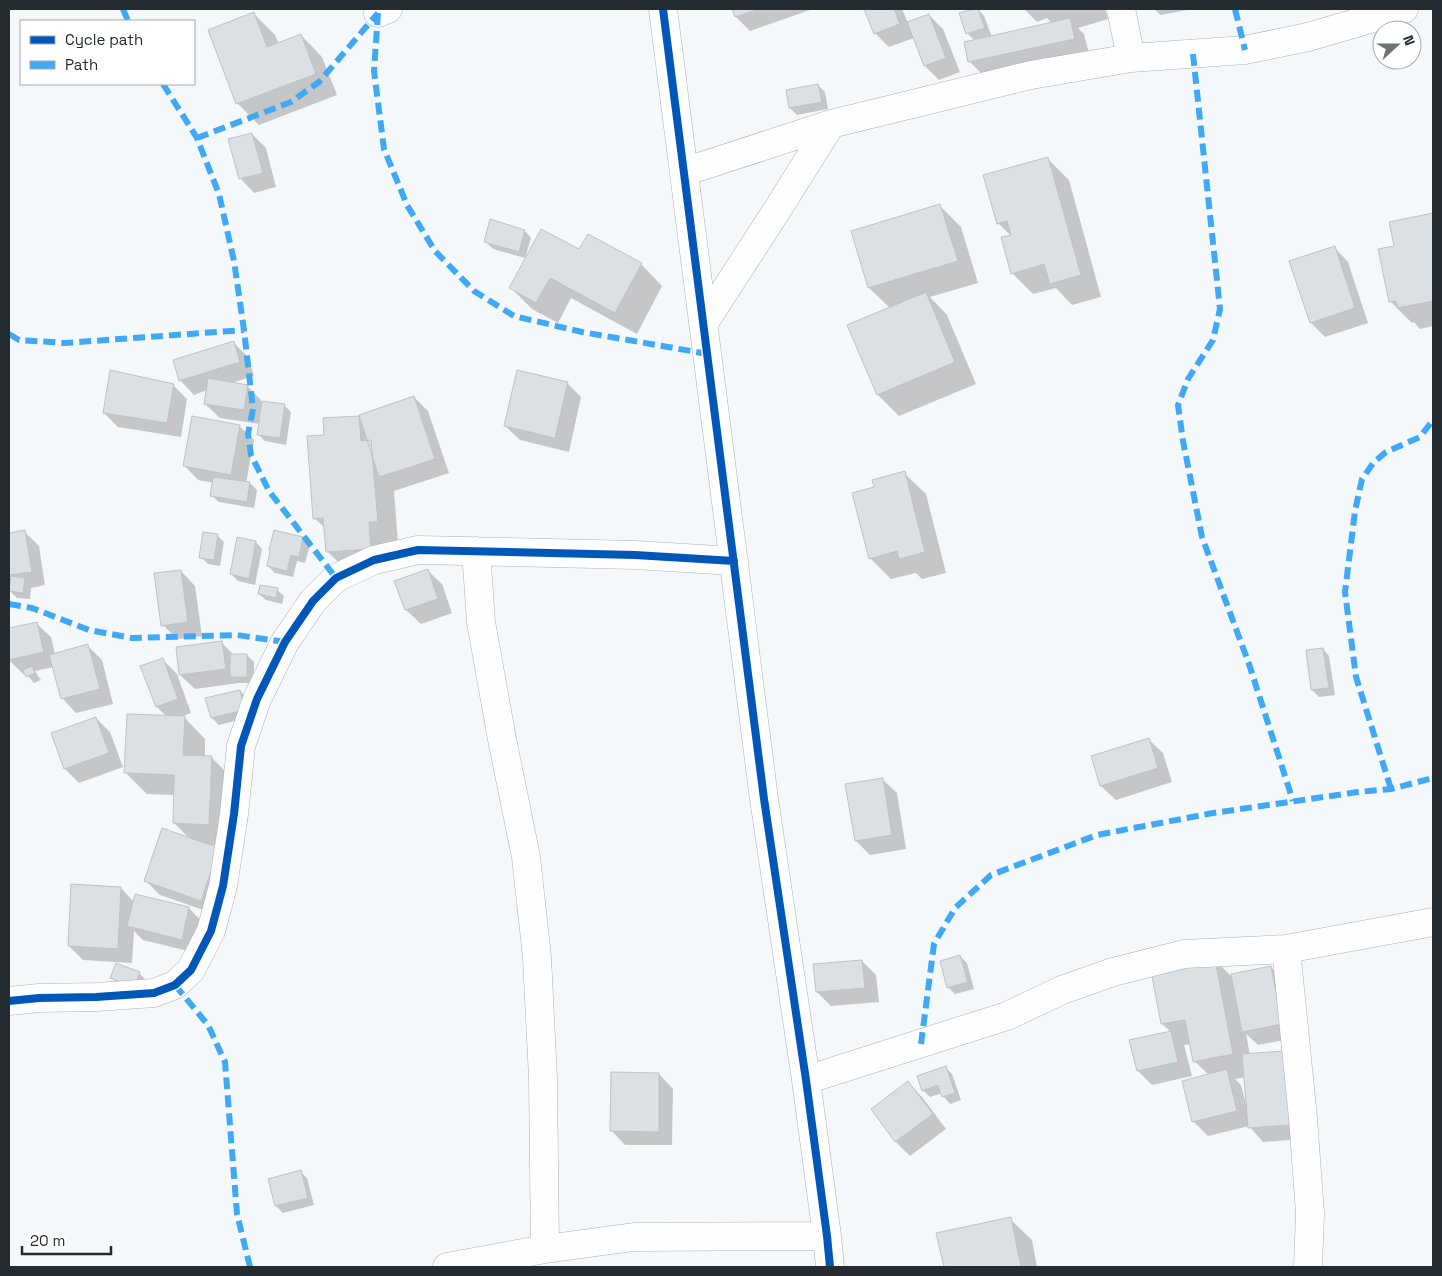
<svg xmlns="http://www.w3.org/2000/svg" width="1442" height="1276" font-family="'Space Grotesk',sans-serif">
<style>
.shadow{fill:#0003;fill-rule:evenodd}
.building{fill:#dbe0e5;stroke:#bfc3c7}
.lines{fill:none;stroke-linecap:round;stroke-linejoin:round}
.street-casing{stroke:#acb0b5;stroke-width:29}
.street{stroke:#fefefe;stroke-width:28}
.quiet{stroke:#3fa9f5;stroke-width:6;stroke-dasharray:12 6;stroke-linecap:butt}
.cycleway-casing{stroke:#fff;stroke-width:11}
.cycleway{stroke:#0057b8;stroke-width:8}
</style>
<rect width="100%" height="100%" fill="#f5f8fa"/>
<path class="shadow" d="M733,9h77v1l-60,21 -14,-14z
M866,9h36l6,14 21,-8 14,14 17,43 -21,8 -14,-14 -11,-28 -25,9 -14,-14z
M978,9l6,7 8,21 60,-13 -5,-6 -10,4 -13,-13h81l3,10 -30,9 6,6 5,19 -105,23 -14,-14 5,-21 -8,-8 -6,-19z
M1154,9h38l-31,6z
M254,14l21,21 4,9 22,-9 21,22 15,38 -78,30 -22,-22z
M818,85l7,7 3,17 -31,6 -7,-7 -3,-17z
M252,134l14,14 10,39 -22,6 -14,-15z
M1048,159l21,21 32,117 -29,8 -16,-17 -23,6 -21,-21 -1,-37 -13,-13z
M940,206l21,21 17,56 -48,14 17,18 29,69 -77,32 -21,-21 12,-87 -21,-20z
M1433,214v112l-13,3 -6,-7 -2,1 -22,-22 5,-54 -5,-24z
M525,231l6,7 -6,20 -32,-9 -7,-7z
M1334,247l14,15 20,61 -43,14 -14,-14z
M580,251l61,13 21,22 -25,48 -66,-36 -13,25 -26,-14 -21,-21z
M234,343l14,14 6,19 -23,7 16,3 14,14v2l23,3 7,7 -5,33 -21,-4 -7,-7 2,-10 -40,-6 -15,-14 2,-14 -13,5 -14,-15z
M567,383l14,14 -12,55 -49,-12 -15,-14z
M173,385l14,14 -6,38 -63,-10 -14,-14z
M414,397l14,14 21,62 -55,18 4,52 -49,30 -22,-22 -1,-22 -12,-11 12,-82 32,-19 4,4z
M239,426l15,14 -8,43h4l7,7 -3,18 -35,-6 -7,-6 2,-13 -16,-3 -14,-15z
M904,473l22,21 20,79 -24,6 -6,-6 -25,6 -21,-21 5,-70z
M25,532l14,14 6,39 -14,3 -1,11 -13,-1 -7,-7 2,-12 -3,-4v-41z
M217,535l7,7 -4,24 -12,-2 -7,-7z
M303,538l7,7 -5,18 -8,-2 -4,16 -18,-4 -7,-7z
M256,542l6,7 -7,36 -17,-4 -7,-7z
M427,570l15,14 10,29 -31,11 -15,-14 -10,-29z
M181,571l14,15 7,50 -25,3 -14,-14z
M277,590l7,6 -2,8 -16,-4 -7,-6z
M36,623l15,14 4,17 33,-8 14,14 11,44 -37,9 -14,-15 -8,-31 -19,4 6,9 -7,3 -8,-9h-3l-14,-14v-30z
M221,642l13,13h13l7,7v21h-15l-44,6 -15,-14z
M1323,649l6,7 6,39 -16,2 -7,-7 -5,-39z
M162,659l15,15 14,39 -8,3 22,23v18h6l22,22 -3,67 -23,-1 11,4 -3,65 -55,-19 -14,-14 44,-42 -16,-16 1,-28 -28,-1 -21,-21 41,-56 -10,-10z
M240,691l7,7 4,19 -32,8 -7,-7z
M96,718l14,14 13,35 -44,16 -14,-14 -13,-35z
M1148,739l15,14 9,29 -56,18 -15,-14z
M882,779l15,14 9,56 -36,6 -14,-14 -9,-56z
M121,888l13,14 2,-7 53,13 14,15 -7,30 -53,-13 -9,-9 -2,32 -49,-3 -14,-14z
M960,956l7,7 7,26 -19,5 -7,-7z
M1215,960l18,18 38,-11 14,15 10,56 -37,7 -12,-11 4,21 54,84 -41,3 -14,-16 -41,10 -14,-14 -10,-41 25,-6 -15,-14 -3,-17 -7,1 8,31 -40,9 -14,-14 33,-39 -9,-8 -10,-52zM1245,1077l2,26 -1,1 -5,-19 -6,-6z
M862,961l14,14 3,27 -48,4 -14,-14 -2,-27z
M139,973l7,7 -27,5 -7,-7z
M945,1067l7,7 9,26 -11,4 -6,-7 -2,-4 -12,4 -7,-7z
M659,1074l14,15 -1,56h-47l-14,-15z
M908,1083l14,14 24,32 -36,27 -14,-14 -24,-33z
M301,1172l6,6 7,27 -31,8 -7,-7 -7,-26z
M1010,1219l22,21 5,27h-92l-7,-33z"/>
<path class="building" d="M732,9h28l-25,8z
M864,9h30l6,15 -26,10z
M974,9h4l7,19 -19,6 -7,-21z
M254,12l13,35 34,-13 15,40 -80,30 -28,-74z
M929,14l17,44 -22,8 -17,-44z
M1070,18l5,21 -107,23 -4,-20z
M818,84l4,18 -33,6 -3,-18z
M252,133l11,40 -24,6 -11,-40z
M1048,157l33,118 -31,9 -6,-20 -33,10 -10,-37 10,-2 -4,-14 -10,3 -14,-49z
M940,204l18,57 -90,27 -17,-57z
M1433,213v88l-35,7 -2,-7 -7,1 -11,-53 16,-3 -5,-24z
M490,219l35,11 -6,22 -35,-10z
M541,229l38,20 9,-15 54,29 -27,50 -65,-35 -14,25 -27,-15z
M1335,246l20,62 -45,15 -21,-62z
M926,292l29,70 -78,33 -30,-70z
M234,341l6,21 -61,19 -6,-21z
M110,370l64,14 -7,39 -64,-10z
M517,370l51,12 -13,56 -51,-12z
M208,378l40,7 -4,25 -40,-6z
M414,396l21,63 -56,18 -20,-62z
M262,401l23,3 -5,34 -23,-3z
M192,416l48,9 -9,50 -48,-9z
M359,416l2,25 10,-1 7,82h-9l2,27 -45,3 -3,-34 -10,1 -6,-83 17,-1 -1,-17z
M905,471l20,81 -26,7 -2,-8 -28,8 -17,-66 22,-6 -2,-7z
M213,477l37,5 -3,20 -37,-6z
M25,530l7,42 -23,3v-42z
M274,530l29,7 -4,20 -8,-2 -4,16 -20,-5 3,-15 -1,-1z
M203,532l15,2 -4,26 -15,-2z
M237,537l19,4 -7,38 -19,-5z
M428,569l10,30 -33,11 -11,-29z
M181,570l7,52 -27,4 -7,-53z
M11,576l14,2 -2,15 -14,-2z
M260,585l18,3 -2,10 -18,-4z
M37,622l7,30 -35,8v-32z
M222,641l4,28 -47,6 -3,-28z
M88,644l12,45 -39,10 -12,-44z
M1323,648l6,40 -18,2 -5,-40z
M230,654h17v23h-17z
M163,658l15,41 -22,8 -16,-41z
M32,666l3,7 -9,4 -3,-7z
M240,690l5,20 -34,8 -6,-20z
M127,714l58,2 -2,39 29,1 -3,69 -36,-2 1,-48 -50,-2z
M96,717l13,36 -45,16 -13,-36z
M1149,738l9,30 -58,18 -9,-30z
M883,778l9,57 -37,6 -10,-57z
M162,828l57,20 -18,53 -57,-20z
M71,884l50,3 -3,62 -50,-3z
M135,894l54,13 -7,33 -55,-14z
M960,955l8,27 -21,6 -7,-27z
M1215,959l18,95 -40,8 -8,-42 -24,4 -10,-53z
M862,960l3,28 -49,4 -3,-28z
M116,963l24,9 -6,15 -24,-9z
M1271,966l11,58 -40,8 -11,-58z
M1171,1031l7,31 -41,9 -8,-31z
M1284,1051l6,74 -42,3 -6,-74z
M946,1066l9,27 -13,4 -4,-12 -16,6 -5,-15z
M1227,1069l10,42 -45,11 -10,-41z
M611,1072l48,1v59l-49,-1z
M908,1081l25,33 -38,28 -24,-33z
M301,1170l7,28 -33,8 -7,-27z
M1011,1217l10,50h-77l-8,-34z"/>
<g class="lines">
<g class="street-casing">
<path id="street" d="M663,9l101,790 42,281 21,156 3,31
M1121,9l10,49
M378,13l10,-4
M684,172l147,-48 200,-49 100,-17 114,-8 63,-13 96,-28
M704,323l75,-116 52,-83
M476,551l5,71 21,117 24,118 11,100 6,121 2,171
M1286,949l17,169 7,95 -2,54
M9,1001l30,-3 57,-1 58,-4 21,-8 16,-15 20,-39 12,-45 11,-72 7,-68 16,-47 28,-57 28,-41 23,-23 38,-18 44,-10 217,5 99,6
M806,1080l201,-64 55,-26 51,-18 71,-18 102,-5 147,-27
M447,1267l98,-18 89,-12 193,-1"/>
</g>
<use href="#street" class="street"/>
<path class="quiet" d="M123,9l5,12
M1235,9l10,41
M378,13l-4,58 10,78 23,56 28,46 39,40 40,25 68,16 126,22
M1193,54l27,255 -7,31 -25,39 -10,26 5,36 19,96 47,127 44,137
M163,84l34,54 22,56 15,67 10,69 9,79 -5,25 3,21 18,36 67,87
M197,138l94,-36 28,-20 59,-69
M9,334l10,6 46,3 179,-13
M9,604l23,4 57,22 43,8 105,-3 48,7
M1391,789l-35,-112 -11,-85 10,-81 7,-32 12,-17 12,-10 34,-15 13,-17
M175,985l33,40 17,37 12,152 13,53
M921,1044l13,-100 21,-36 36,-33 106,-40 116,-22 145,-21 33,-3 42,-11"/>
<g class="cycleway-casing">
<path id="cycleway" d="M663,9l101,790 42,281 21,156 3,31
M9,1001l30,-3 57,-1 58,-4 21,-8 16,-15 20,-39 12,-45 11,-72 7,-68 16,-47 28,-57 28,-41 23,-23 38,-18 44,-10 217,5 99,6"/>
</g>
<use href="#cycleway" class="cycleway"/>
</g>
<rect width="1442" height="1276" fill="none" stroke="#242b31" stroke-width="20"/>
<rect x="20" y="20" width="175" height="65" fill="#ffffff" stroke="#a7aaad"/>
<rect x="30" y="36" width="25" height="8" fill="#0057b8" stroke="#a7aaad"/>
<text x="65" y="45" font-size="15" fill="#242b31">Cycle path</text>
<rect x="30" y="61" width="25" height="8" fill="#3fa9f5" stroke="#a7aaad"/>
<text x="65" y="70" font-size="15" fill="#242b31">Path</text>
<g transform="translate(1397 45) rotate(69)"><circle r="24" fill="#ffffff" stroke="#a7aaad"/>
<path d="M0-4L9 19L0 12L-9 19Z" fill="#6d7377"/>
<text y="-8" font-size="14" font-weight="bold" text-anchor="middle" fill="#242b31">N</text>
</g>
<path d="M22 1246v8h89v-8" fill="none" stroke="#242b31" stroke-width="2.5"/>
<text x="30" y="1246" font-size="15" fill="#242b31" stroke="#ffffff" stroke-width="4" paint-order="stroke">20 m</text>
</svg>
